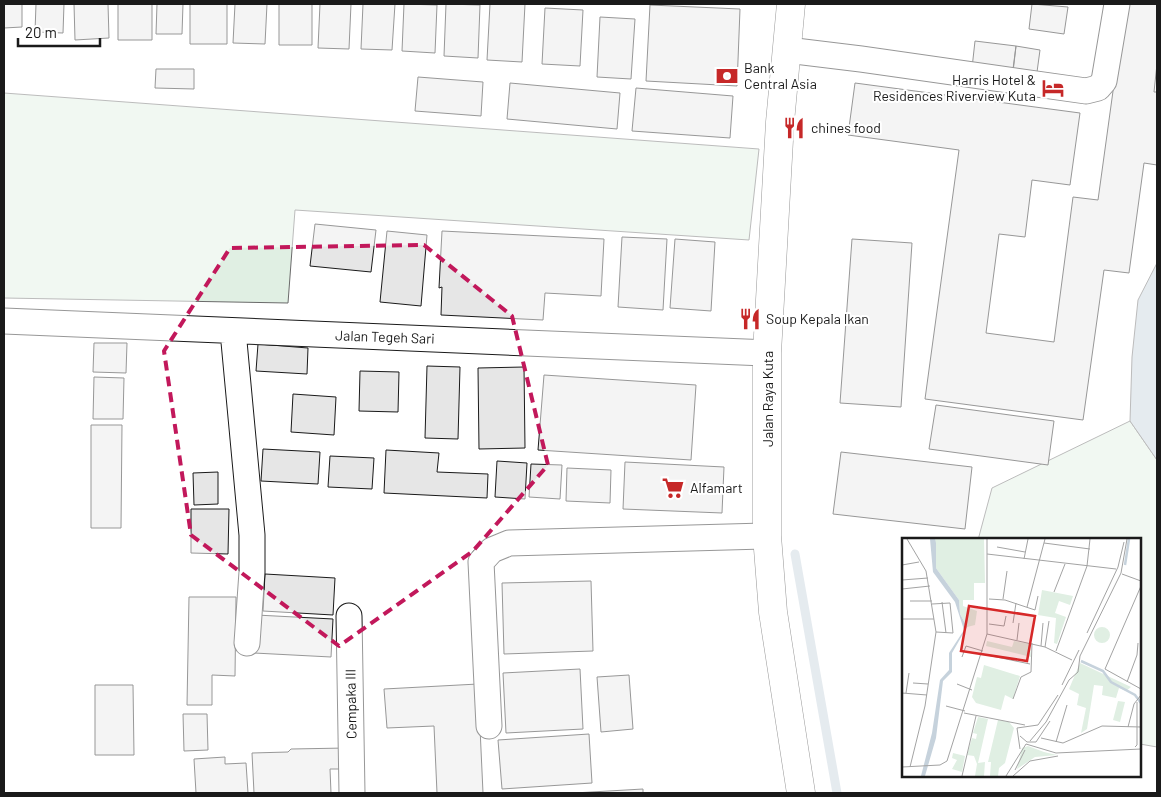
<svg xmlns="http://www.w3.org/2000/svg" width="1161" height="797" font-family="Barlow,sans-serif">
<style>
.green{fill:#e0efe3;stroke:#6a6a6a}
.water{fill:#c6d2dc;stroke:#6a6a6a}
.lines{fill:none;stroke-linecap:round;stroke-linejoin:round}
.stream{stroke:#c6d2dc;stroke-width:9}
.building{fill:#e6e6e6;stroke:#1a1a1a}
.street-casing{stroke:#1a1a1a;stroke-width:27}
.secondary-casing{stroke:#1a1a1a;stroke-width:29}
.street{stroke:#fff;stroke-width:25}
.secondary{stroke:#fff;stroke-width:28}
.marked{fill:none;stroke:#c2185b;stroke-width:4;stroke-dasharray:10 6;stroke-linejoin:round}
.labels{text-anchor:middle;stroke-width:4;stroke-linejoin:round;paint-order:stroke}
.poi-label{font-size:14px;fill:#1a1a1a;stroke:#fff;text-anchor:start}
.street-label{font-size:14px;fill:#1a1a1a;stroke:#fff}
.inset-river{fill:none;stroke:#c6d2dc;stroke-width:2.5}
.inset-road{fill:none;stroke:#a3a3a3;stroke-width:1}
.view{fill:#d62828;fill-opacity:0.15;stroke:#d62828;stroke-width:2.5}
.inset-edge{fill:none;stroke:#1a1a1a;stroke-width:2.5}
</style>
<rect width="100%" height="100%" fill="#fff"/>
<path class="green" d="M4,93l755,56 -10,91 -454,-30 -7,93 -284,-5z
M1130,421l27,39v287l-17,-3v-204h-162l14,-52z"/>
<path class="water" d="M1157,263v197l-27,-39 2,-64 6,-57z"/>
<g class="lines">
<path class="stream" d="M795,554l42,239"/>
</g>
<path class="building" d="M4,4h18v23l-18,1z
M36,4h28l-1,29 -28,-1z
M74,4h34l1,34 -34,2z
M118,4h34v36h-34z
M157,4h26l-1,30h-26z
M190,4h37v40h-37z
M235,4h32l-2,40 -32,-1z
M279,4h33v41h-33z
M320,4h31l-2,45 -31,-1z
M363,4h32l-3,46 -31,-1z
M404,4l33,1 -2,48 -33,-2z
M446,4l34,1 -2,53 -34,-2z
M490,4h35l-3,58 -35,-2z
M1032,4l36,3 -4,27 -35,-5z
M1125,4h32v60l-3,28h3v73l-13,-2 -15,110 -25,-3 -21,150 -158,-21 34,-249 -111,-15 7,-52 225,30 -10,72 -38,-5 -7,57 -26,-3 -13,99 68,9 19,-145 25,3z
M650,5l90,4 -3,77 -91,-5z
M545,8l38,2 -3,56 -38,-2z
M600,17l35,2 -4,60 -34,-2z
M975,41l41,5 -3,26 -41,-4z
M1016,46l24,4 -3,22 -24,-3z
M156,69h38v20l-39,-1z
M418,77l65,5 -2,34 -66,-5z
M510,83l110,10 -3,36 -110,-10z
M636,88l97,8 -3,42 -98,-7z
M315,224l61,6 -5,42 -61,-6z
M387,231l40,4 -6,71 -41,-4z
M442,231l162,8 -3,57 -56,-3 -2,27 -102,-5 1,-28 -3,1z
M622,237l45,2 -4,71 -45,-3z
M675,239l40,3 -4,69 -41,-3z
M852,239l60,4 -11,164 -61,-4z
M94,343h33l-1,30 -33,-1z
M258,344l50,4 -1,26 -51,-3z
M427,366l33,1 -2,72 -33,-1z
M524,367l1,81 -46,1 -1,-81z
M360,371l39,1 -1,40 -39,-1z
M544,375l152,10 -5,75 -153,-10z
M94,377l30,1 -1,41h-30z
M293,394l43,3 -2,38 -43,-3z
M936,405l118,16 -6,44 -119,-16z
M91,425h31l-1,103h-30z
M263,449l57,3 -2,32 -57,-3z
M386,450l53,3 -2,19 51,2 -1,24 -103,-5z
M841,452l131,15 -7,62 -132,-15z
M330,456l44,2 -2,31 -44,-2z
M497,461l30,2 -2,36 -30,-2z
M625,462l99,5 -2,46 -99,-4z
M531,464l31,1 -2,34 -31,-2z
M567,468l44,2 -1,33 -44,-2z
M218,472v32l-24,1 -1,-32z
M191,509h38l-1,45 -37,-1z
M265,574l70,4 -2,37 -70,-4z
M591,581l2,70 -89,3 -2,-71z
M189,597h47l-1,79 -23,-1v30h-25z
M256,615l77,4 -2,38 -77,-4z
M580,669l3,60 -77,4 -3,-60z
M629,675l4,54 -32,3 -4,-55z
M478,684l5,109h-46l-3,-67 -47,2 -3,-39z
M95,685h38l1,70h-39z
M183,714h24l1,36 -24,1z
M589,734l3,49 -90,6 -4,-49z
M346,748l1,21h-17l1,24h-77l-2,-40 36,-1 3,-3z
M225,757v7l21,-1 2,30h-52l-2,-34z
M643,789v4h-69z"/>
<g class="lines">
<g class="street-casing">
<path id="street" d="M787,50l74,9 225,32 12,-3 6,-7 13,-77
M4,321l763,32
M233,331l19,204v37l-5,71
M349,616l3,177
M489,726l-8,-164 11,-12 17,-7 258,-7"/>
</g>
<g class="secondary-casing">
<path id="secondary" d="M791,4l-11,118 -13,231v183l6,76 28,181"/>
</g>
<use href="#street" class="street"/>
<use href="#secondary" class="secondary"/>
</g>
<path d="M0 0H1161V797H0ZM424,245l88,71 36,149 -75,86 -134,95 -148,-111 -27,-184 66,-103z" fill="#fff" fill-opacity=".55" fill-rule="evenodd"/>
<path class="marked" d="M424,245l88,71 36,149 -75,86 -134,95 -148,-111 -27,-184 66,-103z"/>
<defs>
<g id="bank-bare" transform="scale(1.725)"><path d="M-6-4H6V4H-6ZM0-2.3a2.3 2.3 0 1 0 0 4.6a2.3 2.3 0 1 0 0-4.6Z" fill="#c62828" stroke="#fff" stroke-width="2.5" paint-order="stroke"/></g>
<g id="hotel-bare" transform="scale(1.725)"><path d="M-6-4.5h1.5V1H6V5H4.5V3h-9V5H-6ZM-4 0a1.8 1.8 0 1 1 3.6 0ZM.5 0V-2.5h3Q6-2.5 6 0Z" fill="#c62828" stroke="#fff" stroke-width="2.5" paint-order="stroke"/></g>
<g id="restaurant-bare" transform="scale(1.725)"><path d="M-5-6h1v4h1v-4h1v4h1v-4h1v5L-1.5 .5V6h-2V.5L-5-1ZM5-6V6H3V1.5H1.5Q1.5-4 5-6Z" fill="#c62828" stroke="#fff" stroke-width="2.5" paint-order="stroke"/></g>
<g id="supermarket-bare" transform="scale(1.725)"><path d="M-6-5.5h2.5l.6 2H6L4.5 2H-2.5L-4.4-4H-6ZM-1.5 3.2a1.3 1.3 0 1 0 .1 0ZM3 3.2a1.3 1.3 0 1 0 .1 0Z" fill="#c62828" stroke="#fff" stroke-width="2.5" paint-order="stroke"/></g>
</defs>
<g fill-rule="evenodd">
<use href="#bank-bare" x="727" y="76"/>
<use href="#hotel-bare" x="1053" y="88"/>
<use href="#restaurant-bare" x="794" y="128"/>
<use href="#restaurant-bare" x="750" y="319"/>
<use href="#supermarket-bare" x="673" y="488"/>
</g>
<g class="labels">
<g class="poi-label">
<text x="744" y="73">Bank<tspan x="744" dy="16">Central Asia</tspan></text>
<text x="1036" y="85" text-anchor="end">Harris Hotel &amp;<tspan x="1036" dy="16">Residences Riverview Kuta</tspan></text>
<text x="811" y="133">chines food</text>
<text x="766" y="324">Soup Kepala Ikan</text>
<text x="690" y="493">Alfamart</text>
</g>
<g class="street-label">
<text transform="translate(385 337) rotate(2)" y="5">Jalan Tegeh Sari</text>
<text transform="translate(768 399) rotate(-90)" y="5">Jalan Raya Kuta</text>
<text transform="translate(351 704) rotate(-91)" y="5">Cempaka III</text>
</g>
</g>
<g transform="translate(902 538)">
<rect width="239" height="239" fill="#fff"/>
<path d="M33,1h49l1,44h-11v17h-11v6l14,5 -2,14 -8,2 -7,-13 -1,-14 -23,-32zM140,52l31,6 -3,9 -11,-4 -4,12 11,4 -9,27 -3,-1 2,-25 -18,-3zM192 97a8 8 0 1 1 16 0a8 8 0 1 1-16 0ZM85,103l25,6 2,-6 16,3 1,13 -45,-11zM178,125l51,24 -5,4 -7,-3 -3,10 -14,-3 1,-9 -9,-1 -7,44 -6,4 5,-25 -9,-3 2,-11 -10,-5zM82,127l36,11 -7,23 -8,-4 -4,15 -25,-7 -4,-6 5,-20 4,1zM216,163l7,1 -5,20 -7,-2zM76,179l10,2 -10,44 7,-1 -1,14h-9l2,-12 -3,-8 -7,-1 5,-17 4,1 1,-5 -4,-1zM96,182l11,2 5,6 -9,35 -6,5 -1,8h-8l1,-14h-3zM126,208l16,6 13,3 -22,2 -18,12 5,-21zM51,215l12,3 -3,16 -10,-3 5,-9 -5,-2z" fill="#e0efe3"/>
<path d="M28,1h5l1,4v25l23,32 1,14 7,13 -15,26v19l-9,9 -7,57 -11,38h-4l11,-43 8,-53 9,-10v-17l15,-23 -9,-28 -22,-30z" fill="#c6d2dc"/>
<path class="inset-river" d="M223,27l4,-26M179,123l22,10 8,11 24,13 6,8"/>
<path class="inset-road" d="M5,1l19,32 10,61 -11,74 -15,61M142,5l46,6M95,9l28,5M85,16l129,15M122,21l4,-20M0,27l17,-3M220,36l19,7M0,42l26,-2M239,48l-36,83 36,20M0,51l28,-3M152,54l11,-28M87,61l16,1 30,10 3,-14M101,61l4,-28M8,63h22M40,64l4,31M30,66l18,-1 3,30 -17,-1M125,69l18,-68M0,81h32M111,85l3,-20M87,86l15,2 2,-10M185,95l31,-66 6,-25M85,96l58,13 27,13M115,102l2,-17M139,108l2,-23M143,109l4,-26M154,113l31,-85 3,-27M80,116l48,10M60,119l4,-11 17,5M225,144l10,-27 1,-12M11,145l15,1M55,146l15,6M160,147l17,-35M0,155l25,2M4,155l3,-20M111,161l8,-22 10,-5 1,-29M44,168l19,5M62,175l61,12M226,189l6,-23 7,-9M118,198l7,6h9l14,-21M139,200l22,5 39,-17 39,1M128,203l16,-19 23,-42 9,-8 2,-16 41,-83 6,-34M154,204l11,-37M233,209l2,-2v-43M118,211l-3,-21 21,-3 20,-30M0,229l38,-2 7,-4 40,-127v-95M113,232l10,-20M60,238l14,-60M104,238l20,-32 30,9 85,-4M111,238l17,-15 28,-5"/>
<path class="view" d="M67,68l66,10 -8,45 -66,-10z"/>
<rect width="239" height="239" class="inset-edge"/>
</g>
<rect width="1161" height="797" fill="none" stroke="#1a1a1a" stroke-width="10"/>
<path d="M18 38v8h82v-8" fill="none" stroke="#1a1a1a" stroke-width="2.5"/>
<text x="25" y="38" font-size="15" fill="#1a1a1a" stroke="#ffffff" stroke-width="4" paint-order="stroke">20 m</text>
</svg>
